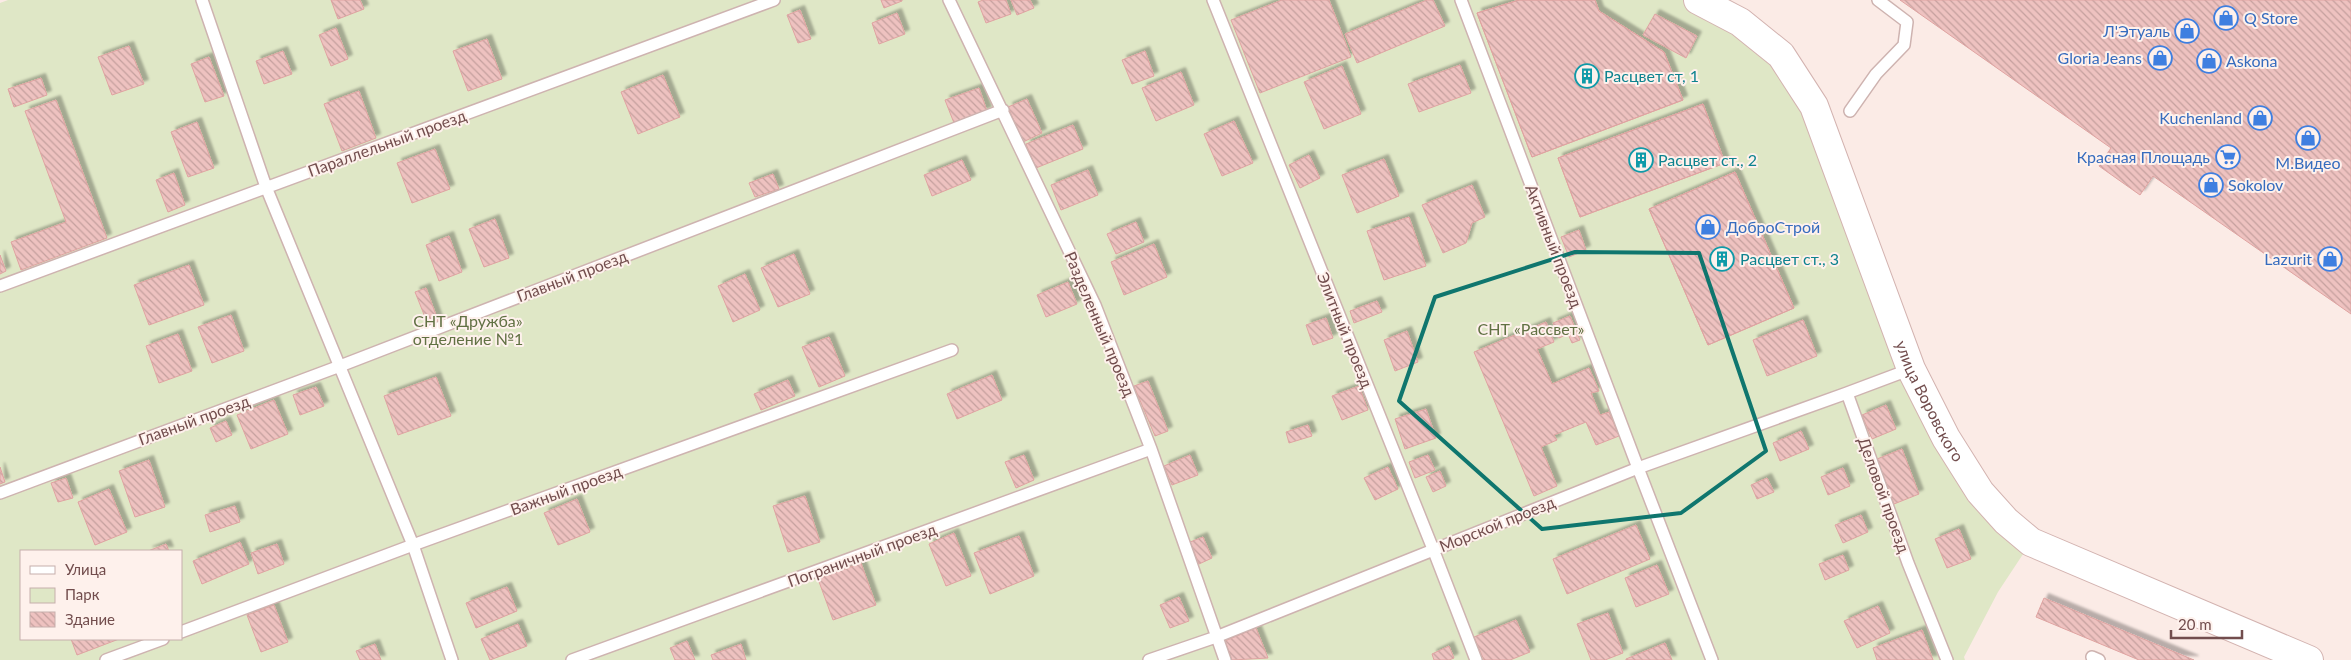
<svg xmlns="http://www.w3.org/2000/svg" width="2351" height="660" font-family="Lato,sans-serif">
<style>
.green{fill:#dfe7c6;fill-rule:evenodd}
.building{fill:url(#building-back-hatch);stroke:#dfa3a1;filter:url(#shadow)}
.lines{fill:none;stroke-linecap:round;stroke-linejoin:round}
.lane-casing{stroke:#ceb3b0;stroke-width:14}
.secondary-casing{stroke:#d3b3b0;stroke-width:30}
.lane{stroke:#fff;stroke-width:11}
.secondary{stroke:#fff;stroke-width:28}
.marked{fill:none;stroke:#0f766e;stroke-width:4;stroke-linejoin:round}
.labels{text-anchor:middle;stroke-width:4;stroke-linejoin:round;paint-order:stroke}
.shop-label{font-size:16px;fill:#366cbe;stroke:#fef1ec;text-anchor:end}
.culture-label{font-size:16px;fill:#0d838f;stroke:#fef1ec;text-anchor:start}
.street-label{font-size:16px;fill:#724d4d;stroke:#fef1ec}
.park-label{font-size:16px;fill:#617143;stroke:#fef1ec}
</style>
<defs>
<pattern id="building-back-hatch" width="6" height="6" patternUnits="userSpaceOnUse" patternTransform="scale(1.25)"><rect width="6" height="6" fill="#eec2c0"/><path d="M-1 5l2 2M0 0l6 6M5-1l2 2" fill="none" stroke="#c5a09e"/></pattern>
<filter id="shadow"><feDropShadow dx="4.5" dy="-4.5" stdDeviation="1" flood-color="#0004"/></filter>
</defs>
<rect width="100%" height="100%" fill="#fbebe6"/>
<path class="green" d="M8,0h1690l83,55 130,314 120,173 -33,50 -34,65 1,3h-1965v-657zM21,551h160v88h-160z"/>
<path class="building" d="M331,0h29l4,9 -26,10z
M881,0h21v1l-18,7z
M983,0h23l5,14 -25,9 -8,-21z
M1011,0h19l4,8 -17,7z
M1282,0h47l22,57 -91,36 -29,-73z
M1427,0h6l12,26 -88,37 -12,-29z
M1519,0h76l4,11 65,41 19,48 -151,57 -55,-144z
M1519,0h76l4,11 65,41 19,48 -151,57 -55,-144z
M1900,0h451v314l-198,-138 -13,19 -41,-29 12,-18z
M800,10l11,29 -13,4 -11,-28z
M897,13l8,21 -26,10 -7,-21z
M1655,14l42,22 -11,22 -43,-23z
M336,28l12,31 -17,7 -12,-31z
M487,39l15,40 -34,12 -15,-40z
M129,46l15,38 -32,11 -14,-38z
M283,51l9,23 -28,10 -8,-23z
M1145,51l9,25 -22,8 -10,-24z
M209,57l15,39 -19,6 -14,-38z
M1460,65l11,28 -52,19 -11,-28z
M1342,66l19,48 -37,15 -20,-47z
M1181,72l13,33 -38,16 -14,-33z
M663,75l17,42 -42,17 -17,-42z
M41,78l6,17 -33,12 -6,-18z
M979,88l8,23 -33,12 -9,-23z
M359,91l17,47 -34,13 -18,-47z
M1027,99l15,34 -19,9 -15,-35z
M56,100l51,138 -86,32 -10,-28 55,-20 -41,-111z
M1703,104l22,59 -145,54 -22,-59z
M1703,104l22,59 -145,54 -22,-59z
M1234,121l19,42 -31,13 -18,-42z
M197,122l17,46 -26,9 -17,-45z
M1073,125l10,24 -47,19 -10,-24z
M435,149l15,40 -38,14 -15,-40z
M1309,155l11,23 -20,10 -11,-23z
M1384,159l15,37 -42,17 -15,-38z
M962,160l9,20 -39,16 -8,-21z
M1088,170l10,25 -37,15 -10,-25z
M1735,172l59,136 -86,37 -59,-136z
M1735,172l59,136 -86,37 -59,-136z
M174,173l11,32 -17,7 -12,-32z
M773,174l6,15 -24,8 -6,-14z
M1472,185l13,32 -13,6 -6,20 -23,10 -21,-48z
M1409,217l17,49 -42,14 -17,-49z
M495,219l14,39 -25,9 -15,-38z
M1136,222l8,20 -28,12 -9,-20z
M1579,230l7,20 -17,7 -8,-20z
M449,236l13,36 -23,9 -13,-36z
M1154,244l13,33 -43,18 -13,-33z
M794,254l16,40 -32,13 -17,-39z
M0,255l6,16 -6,3z
M189,265l15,40 -55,20 -15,-40z
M745,274l15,36 -27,12 -15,-36z
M1068,282l9,22 -31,13 -9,-22z
M426,288l13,35 -10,4 -14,-35z
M1377,301l5,11 -28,11 -4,-12z
M231,315l13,36 -32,12 -14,-36z
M1570,316l10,24 -8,3 -4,-9 -9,4 -6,-15z
M1326,318l7,20 -20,7 -7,-20z
M1803,320l14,36 -50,20 -14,-36z
M1546,322l8,20 -17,7 15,35 37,-16 10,23 -8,2 9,22 9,-3 10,24 -23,9 -10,-23 -32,13 3,5 -16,7 16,39 -23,10 -60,-144z
M1407,331l11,31 -23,9 -11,-31z
M178,334l14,37 -33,12 -13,-37z
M829,337l16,39 -26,11 -17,-40z
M992,375l10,25 -45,19 -10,-25z
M436,377l15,39 -53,19 -14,-39z
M788,380l7,16 -34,14 -7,-16z
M1148,381l20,50 -13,5 -21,-50z
M1359,386l9,24 -26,10 -10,-24z
M316,387l8,19 -24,9 -7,-20z
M274,400l14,34 -37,15 -14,-34z
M1886,405l10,24 -24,10 -10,-24z
M1426,409l10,29 -31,11 -10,-30z
M226,421l6,14 -16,7 -6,-14z
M1308,425l4,11 -23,7 -3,-11z
M1801,431l8,18 -29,12 -7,-18z
M1902,449l17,45 -25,10 -17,-45z
M1024,455l10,25 -18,8 -11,-26z
M1190,455l8,20 -26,10 -8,-19z
M1428,455l7,15 -20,8 -6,-16z
M149,460l16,47 -30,10 -16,-46z
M0,467l5,15 -5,2z
M1388,467l10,22 -23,11 -11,-22z
M1843,468l7,18 -22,9 -7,-18z
M1440,471l6,15 -13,6 -7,-15z
M66,478l7,20 -15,4 -7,-19z
M1767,478l7,14 -17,7 -6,-14z
M109,489l18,43 -32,13 -17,-43z
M805,496l15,46 -32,10 -15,-46z
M577,499l13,33 -32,13 -14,-32z
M235,506l5,16 -30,10 -5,-17z
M1861,515l7,17 -25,11 -8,-18z
M1636,525l14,34 -83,35 -14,-35z
M1959,529l12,30 -24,9 -12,-29z
M954,533l17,43 -25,10 -17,-42z
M1019,536l15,40 -44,18 -16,-41z
M1203,537l9,21 -13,6 -9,-22z
M240,542l9,22 -47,20 -9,-23z
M166,544l3,7h-21z
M277,544l7,20 -26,10 -7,-21z
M1843,555l6,15 -24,10 -6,-16z
M861,563l15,42 -43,15 -15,-41z
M1657,565l12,29 -33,13 -11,-29z
M507,587l10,24 -41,17 -10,-25z
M1179,597l10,24 -19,7 -10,-23z
M2044,598l150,62h-55l-103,-43z
M274,605l14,37 -27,10 -14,-37z
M1878,606l12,27 -33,15 -13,-27z
M1608,613l15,40 -18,7h-14l-14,-36z
M1516,620l14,32 -20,8h-26l-10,-23z
M518,624l9,22 -37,14 -9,-21z
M1256,628l12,30 -36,2 -7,-19z
M1922,630l11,30h-56l-4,-12z
M71,639h48l-42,16z
M687,641l8,19h-20l-5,-12z
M1665,643l7,17h-46v-1z
M375,644l6,16h-21l-4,-9z
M741,644l5,16h-33l-2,-5z
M1449,646l5,12 -5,2h-15l-2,-6z"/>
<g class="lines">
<g class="lane-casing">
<path id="lane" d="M202,0l64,187 147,358 39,115
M949,0l146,305 56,144 74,211
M1213,0l220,549 43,111
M1461,0l177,468 74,192
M1850,111l26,-37 28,-29 3,-23 -29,-22
M0,286l774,-286
M1911,369l-64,24 61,170 39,97
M0,493l340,-127 663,-256
M181,632l232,-87 539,-195
M106,660l57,-21
M572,660l579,-211
M1149,660l67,-23 422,-169 209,-75
M2093,660l-1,-3 7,3"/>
</g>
<g class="secondary-casing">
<g id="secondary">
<path id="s1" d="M1698,0l42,22 41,33 33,51 97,263 35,69 34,54 26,29 25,21 278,118"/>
</g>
</g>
<use href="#lane" class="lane"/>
<use href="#secondary" class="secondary"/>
</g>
<path class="marked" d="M1575,252l124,1 67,198 -85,62 -139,16 -143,-128 36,-104z"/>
<defs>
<g id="shop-ring" transform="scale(1.25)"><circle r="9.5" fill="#fef1ec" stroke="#3f7fe0" stroke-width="1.5"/><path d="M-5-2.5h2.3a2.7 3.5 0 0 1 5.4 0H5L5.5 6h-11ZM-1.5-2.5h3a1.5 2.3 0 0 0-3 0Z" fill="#3f7fe0"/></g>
<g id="building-ring" transform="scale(1.25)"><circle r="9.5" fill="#fef1ec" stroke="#0f9aa8" stroke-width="1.5"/><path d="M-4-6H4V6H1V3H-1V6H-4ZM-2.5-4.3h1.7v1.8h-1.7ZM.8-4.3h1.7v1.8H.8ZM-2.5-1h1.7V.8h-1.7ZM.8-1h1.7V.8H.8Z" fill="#0f9aa8"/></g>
<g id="supermarket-ring" transform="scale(1.25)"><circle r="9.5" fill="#fef1ec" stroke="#3f7fe0" stroke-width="1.5"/><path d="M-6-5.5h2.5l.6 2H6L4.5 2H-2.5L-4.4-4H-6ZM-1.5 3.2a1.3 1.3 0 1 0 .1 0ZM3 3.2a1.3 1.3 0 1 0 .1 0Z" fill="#3f7fe0"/></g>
</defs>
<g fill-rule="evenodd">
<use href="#shop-ring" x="2226" y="18"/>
<use href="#shop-ring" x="2187" y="31"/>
<use href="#shop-ring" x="2160" y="58"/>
<use href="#shop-ring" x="2209" y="61"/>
<use href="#building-ring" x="1587" y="76"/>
<use href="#shop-ring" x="2260" y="118"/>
<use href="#shop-ring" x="2308" y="138"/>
<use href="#supermarket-ring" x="2228" y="157"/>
<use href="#building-ring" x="1641" y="160"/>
<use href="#shop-ring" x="2211" y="185"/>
<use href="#shop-ring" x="1708" y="227"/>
<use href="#building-ring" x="1722" y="259"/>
<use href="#shop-ring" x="2330" y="259"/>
</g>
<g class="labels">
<g class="shop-label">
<text x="2244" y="24" text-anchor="start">Q Store</text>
<text x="2170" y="37">Л'Этуаль</text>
<text x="2142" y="64">Gloria Jeans</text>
<text x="2226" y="67" text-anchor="start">Askona</text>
<text x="2242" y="124">Kuchenland</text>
<text x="2210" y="163">Красная Площадь</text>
<text x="2308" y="169" text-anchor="middle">М.Видео</text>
<text x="2228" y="191" text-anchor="start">Sokolov</text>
<text x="1726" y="233" text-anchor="start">ДоброСтрой</text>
<text x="2312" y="265">Lazurit</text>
</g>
<g class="culture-label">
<text x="1604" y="82">Расцвет ст, 1</text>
<text x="1658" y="166">Расцвет ст., 2</text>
<text x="1740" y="265">Расцвет ст., 3</text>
</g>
<g class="street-label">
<text transform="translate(387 143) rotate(-20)" y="6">Параллельный проезд</text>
<text transform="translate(1554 246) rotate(69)" y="6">Активный проезд</text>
<text transform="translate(572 276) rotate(-21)" y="6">Главный проезд</text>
<text transform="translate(1100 324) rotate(67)" y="6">Разделенный проезд</text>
<text transform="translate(1345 330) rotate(68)" y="6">Элитный проезд</text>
<text dy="6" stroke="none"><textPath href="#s1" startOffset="478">улица Воровского</textPath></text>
<text transform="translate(194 420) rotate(-20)" y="6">Главный проезд</text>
<text transform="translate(566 490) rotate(-20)" y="6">Важный проезд</text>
<text transform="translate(1884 495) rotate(70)" y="6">Деловой проезд</text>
<text transform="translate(1497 524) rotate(-22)" y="6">Морской проезд</text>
<text transform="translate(862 555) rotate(-20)" y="6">Пограничный проезд</text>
</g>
<g class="park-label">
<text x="468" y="327">СНТ «Дружба»<tspan x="468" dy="18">отделение №1</tspan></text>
<text x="1531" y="335">СНТ «Рассвет»</text>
</g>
</g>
<rect x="20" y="550" width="162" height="90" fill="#fef1ec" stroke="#c6afac"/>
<rect x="30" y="566" width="25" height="8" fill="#ffffff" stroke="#c6afac"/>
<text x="65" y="575" font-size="15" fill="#724d4d">Улица</text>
<rect x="30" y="588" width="25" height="15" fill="#dfe7c6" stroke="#c6afac"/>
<text x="65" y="600" font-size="15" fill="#724d4d">Парк</text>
<rect x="30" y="612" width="25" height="15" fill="url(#building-back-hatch)" stroke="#c6afac"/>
<text x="65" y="625" font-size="15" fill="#724d4d">Здание</text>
<path d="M2171 630v8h71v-8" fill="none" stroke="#724d4d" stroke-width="2.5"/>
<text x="2178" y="630" font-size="15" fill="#724d4d" stroke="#fef1ec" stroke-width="4" paint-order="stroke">20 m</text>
</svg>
